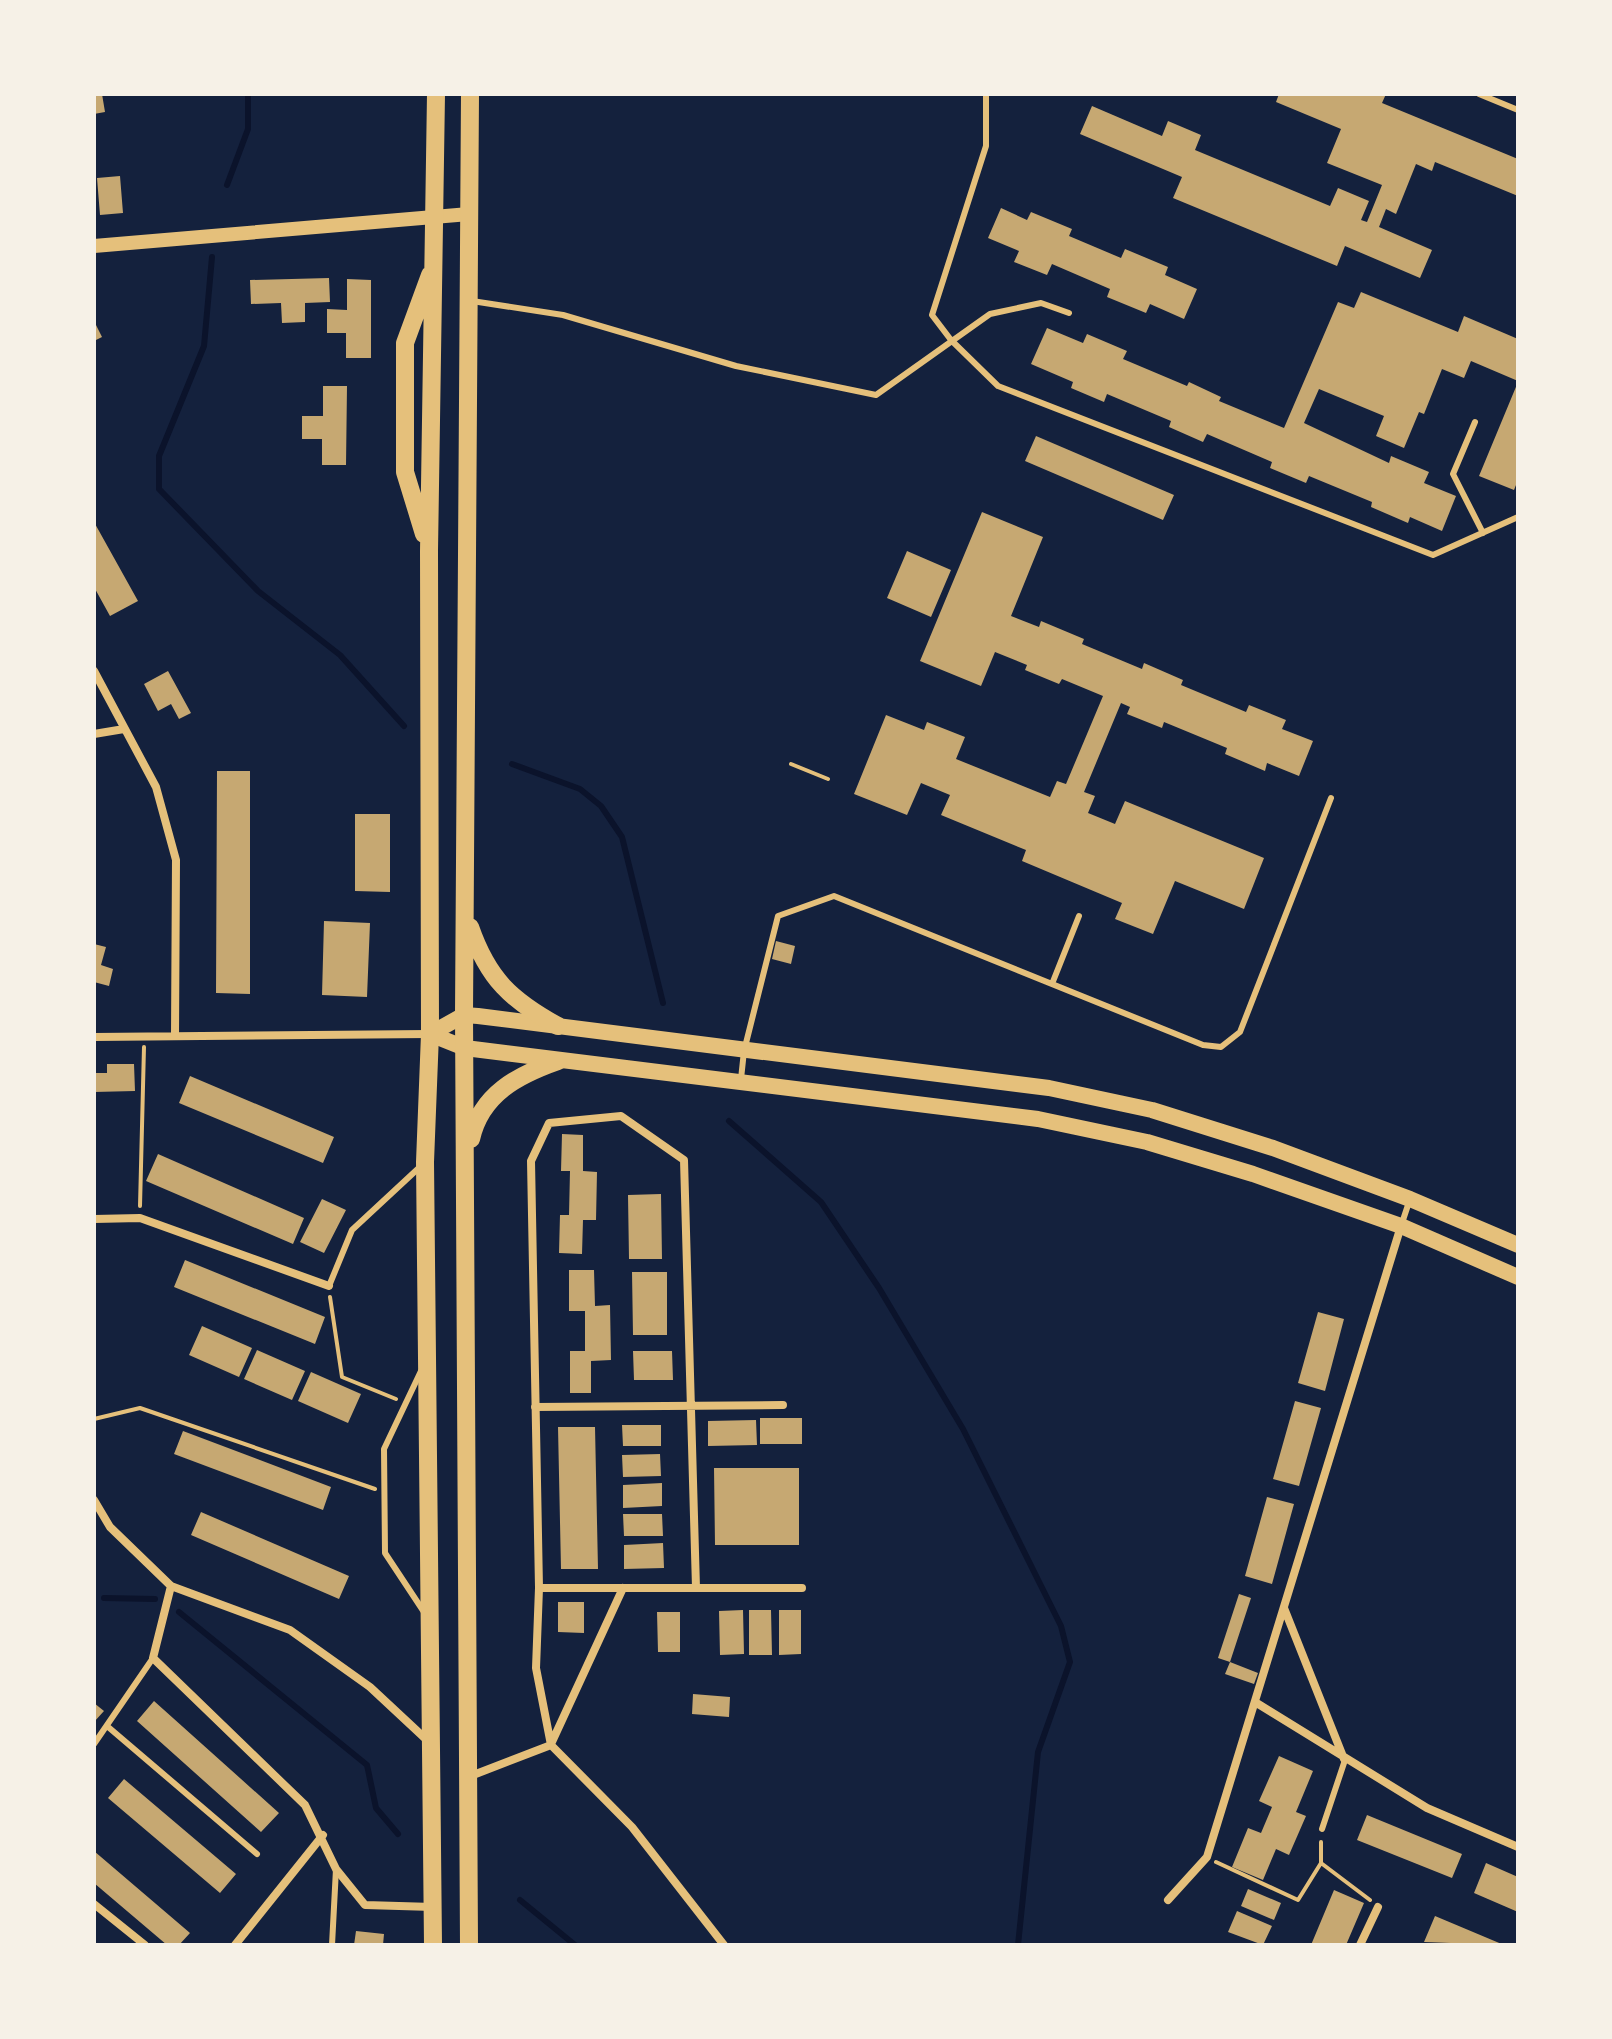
<svg xmlns="http://www.w3.org/2000/svg" width="1612" height="2039" font-family="Ubuntu,sans-serif">
<style>
.lines{fill:none;stroke-linecap:round;stroke-linejoin:round}
.stream{stroke:#0b132b;stroke-width:6}
.building{fill:#c6a872}
.path{stroke:#e5c07b;stroke-width:4}
.service{stroke:#e5c07b;stroke-width:6}
.minor{stroke:#e5c07b;stroke-width:8}
.tertiary{stroke:#e5c07b;stroke-width:14}
.secondary{stroke:#e5c07b;stroke-width:16}
.trunk{stroke:#e5c07b;stroke-width:18}
</style>
<rect width="100%" height="100%" fill="#14213d"/>
<g class="lines">
<path class="stream" d="M227,185l21,-56v-35
M212,257l-8,89 -45,110v33l99,102 82,64 64,71
M512,764l68,25 21,17 21,31 41,166
M729,1121l92,81 58,86 84,141 98,197 9,36 -32,90 -20,193
M104,1598l51,1
M179,1612l188,153 9,43 22,26
M520,1900l55,45"/>
</g>
<path class="building" d="M94,94h8l3,18 -11,2z
M1279,94h107l-4,9 136,56v37l-83,-34 -3,9 -16,-7 -20,50 -10,-5 -7,18 53,23 -12,28 -75,-32 -8,20 -164,-68 9,-21 -102,-43 12,-28 70,30 6,-15 33,14 -6,15 135,56 8,-18 31,13 -8,19 6,2 15,-37 -55,-22 14,-34 -65,-27z
M120,176l3,37 -23,2 -3,-37z
M1001,208l26,12 4,-8 41,17 -3,7 52,22 4,-9 43,18 -3,8 32,14 -13,30 -34,-15 -4,9 -39,-16 3,-8 -58,-25 -5,11 -33,-13 5,-11 -31,-13z
M329,278l1,24 -25,1v19l-23,1 -1,-20 -30,1 -1,-24z
M347,279l24,1v78h-25v-25h-19v-24l20,1z
M1361,292l97,40 6,-16 54,23v42l-47,-20 -7,17 -22,-9 -18,45 -5,-2 -15,36 -28,-12 8,-20 -65,-27 -15,34 85,40 2,-7 38,16 -5,11 32,13 -14,35 -32,-14 -2,6 -37,-16 1,-5 -63,-26 -3,7 -36,-15 2,-6 -65,-28 -4,8 -34,-15 2,-6 -64,-27 -3,8 -33,-14 2,-6 -42,-18 16,-36 36,15 4,-9 40,17 -4,8 64,27 2,-4 32,15 -2,4 65,27 54,-126 16,6z
M94,321l8,16 -8,4z
M1518,382v98l-4,10 -35,-14z
M323,386h24l-1,79h-24v-26h-20v-23h21z
M1036,436l138,59 -11,25 -138,-59z
M982,512l61,25 -32,79 28,11 2,-6 43,18 -2,5 60,25 2,-6 39,17 -2,5 65,27 3,-7 37,15 -4,9 31,12 -14,35 -32,-13 -2,8 -40,-17 2,-6 -63,-26 -2,6 -35,-14 3,-7 -9,-4 -37,89 11,4 -7,17 27,11 10,-23 139,57 -20,51 -69,-28 -22,53 -38,-15 7,-16 -100,-42 4,-11 -85,-35 9,-20 -29,-12 -14,32 -53,-21 32,-79 38,15 3,-8 38,15 -9,22 94,38 7,-16 9,3 37,-88 -41,-17 -3,5 -34,-14 2,-5 -32,-13 -14,34 -61,-25z
M94,522l44,79 -28,15 -16,-29z
M907,551l44,19 -20,47 -44,-19z
M168,671l23,42 -12,6 -8,-15 -13,7 -14,-27z
M217,771h33v223l-34,-1z
M355,814h35v78l-35,-1z
M324,921l46,2 -3,74 -45,-2z
M776,941l19,5 -4,18 -19,-5z
M94,944l12,3 -5,18 12,4 -4,17 -15,-4z
M107,1064h27l1,27 -41,1v-19h13z
M190,1076l144,61 -11,26 -144,-60z
M562,1134l21,1v36l14,1 -1,48h-13l-1,34 -23,-1 1,-38h9l1,-44h-9z
M158,1154l146,64 -11,26 -147,-63z
M661,1194l1,65h-33l-1,-64z
M322,1199l24,11 -22,43 -24,-11z
M185,1260l140,57 -10,27 -141,-57z
M569,1270h25l1,36 15,-1 1,55 -20,1v32h-21v-42h15v-40h-16z
M632,1272h35v63h-34z
M1318,1312l26,7 -19,72 -27,-8z
M202,1326l50,22 -13,29 -50,-22z
M257,1350l48,21 -13,29 -48,-21z
M633,1351h39l1,29h-39z
M311,1372l50,22 -13,29 -50,-22z
M1295,1401l26,7 -22,78 -26,-7z
M760,1418h42v26h-42z
M756,1420l1,25 -49,1v-25z
M622,1425h39v21h-38z
M558,1427h37l3,142h-37z
M183,1431l148,56 -8,23 -149,-56z
M660,1454l1,22 -38,1 -1,-22z
M714,1468h85v77h-84z
M662,1483v23l-39,2v-23z
M1267,1497l27,7 -22,80 -27,-8z
M201,1512l148,64 -10,23 -148,-64z
M623,1514h39l1,22h-39z
M663,1543l1,25 -40,1v-24z
M1239,1594l12,4 -21,64 -12,-4z
M558,1602h26v31l-26,-1z
M743,1610l1,44 -24,1 -1,-44z
M749,1610h22l1,45h-23z
M779,1610h22v44l-22,1z
M657,1612h23v40h-22z
M1230,1662l28,11 -4,11 -29,-10z
M693,1694l37,3 -1,20 -37,-3z
M154,1701l125,112 -18,19 -124,-111z
M94,1703l10,8 -10,11z
M1279,1756l34,15 -17,41 10,4 -17,39 -13,-6 -13,31 -31,-13 16,-39 13,5 11,-26 -13,-6z
M124,1779l112,95 -16,19 -112,-95z
M1367,1815l95,39 -10,24 -95,-38z
M94,1851l96,82 -11,12h-12l-73,-62z
M1486,1863l32,14v35l-44,-19z
M1248,1889l33,14 -7,17 -33,-14z
M1334,1890l30,13 -18,42h-35z
M1237,1911l35,15 -9,19 -35,-13z
M1435,1916l69,29 -80,-3z
M356,1931l28,3 -1,11h-29z"/>
<g class="lines">
<path class="path" d="M791,764l37,15
M140,1206l4,-159
M330,1297l12,80 54,22
M94,1419l46,-11 235,81
M1321,1842v21l49,37
M1216,1862l82,38 23,-37"/>
<path class="service" d="M986,94v52l-54,169 19,25 47,46 435,169 85,-38
M1479,94l39,16
M472,301l91,14 173,51 140,29 114,-81 51,-11 28,10
M1475,422l-22,52 30,59
M1052,984l27,-68
M741,1079l3,-28 34,-135 56,-20 369,149 18,2 19,-15 91,-234
M1401,1226l8,-24
M329,1286l23,-56 70,-65
M421,1371l-37,78 1,104 39,59
M107,1726l150,128
M94,1744l59,-86
M1322,1829l23,-69
M332,1945l4,-76"/>
<path class="minor" d="M94,671l62,116 20,73 -1,176
M94,734l30,-5
M94,1037l335,-3
M94,1219l46,-1 189,68
M535,1407l248,-2
M94,1500l16,27 61,59 119,44 80,57 59,55
M171,1586l-18,72 152,147 31,64 29,36 68,2
M539,1588h263
M1284,1608l60,151
M1255,1702l172,106 91,39
M551,1744l72,-156
M551,1745l-15,-77 3,-80 -8,-427 18,-38 72,-7 63,44 12,428
M468,1777l83,-32 81,82 92,118
M1168,1900l39,-43 194,-631
M94,1904l51,41
M235,1945l88,-110
M1360,1945l18,-38"/>
<path class="tertiary" d="M94,246l375,-32"/>
<path class="secondary" d="M1518,1245l-108,-46 -137,-51 -121,-38 -103,-22 -571,-72 -14,-1 -34,19 35,14 573,71 109,23 106,32 148,52 117,51"/>
<path class="trunk" d="M424,534l-19,-62v-129l25,-68
M470,927c18,52 41,73 88,99
M471,1139c10,-45 47,-64 87,-78
M433,1945l-8,-783 5,-128 -1,-483 7,-457
M469,1945l-5,-930 6,-921"/>
</g>
<rect width="1612" height="2039" fill="none" stroke="#f6f1e7" stroke-width="192"/>
</svg>
